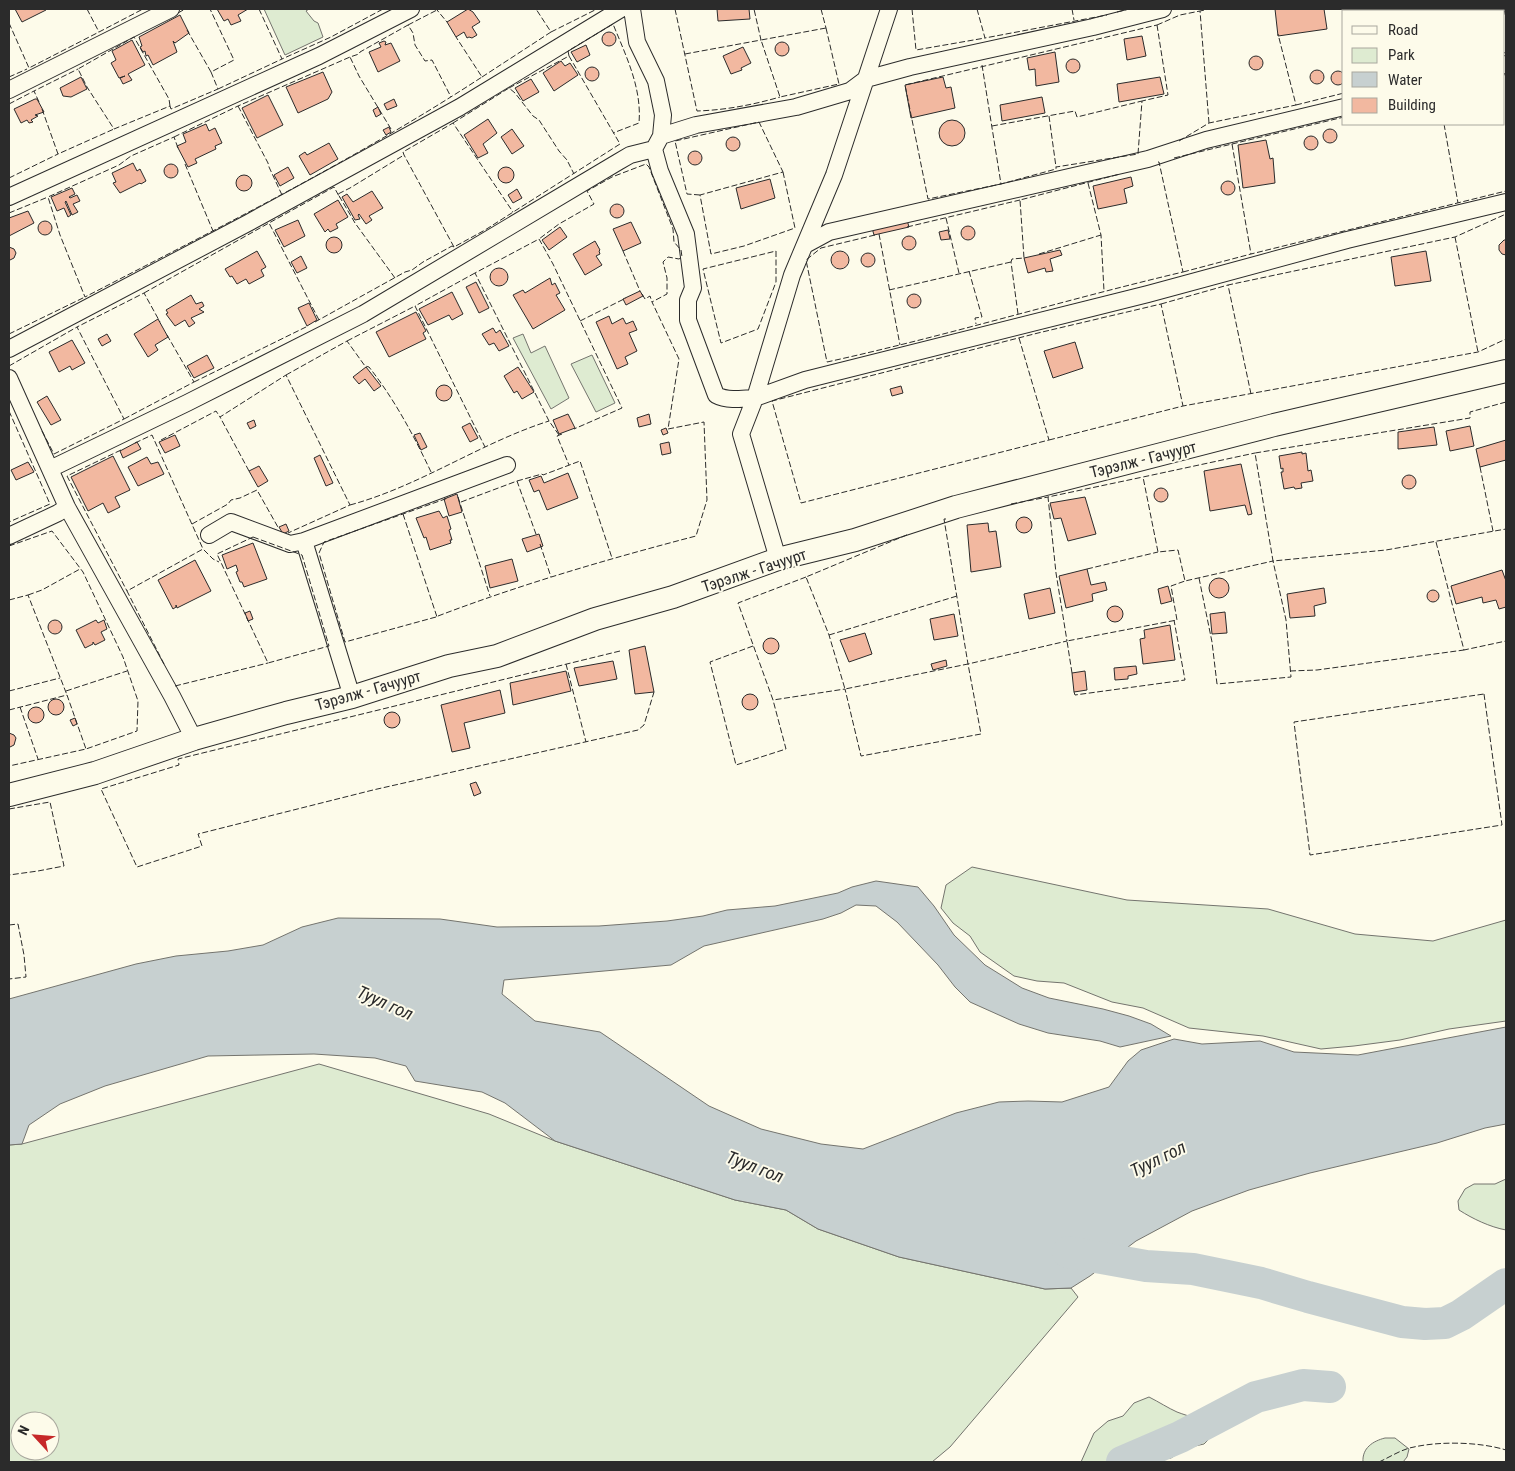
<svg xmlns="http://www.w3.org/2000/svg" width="1515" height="1471" font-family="'Roboto Condensed',sans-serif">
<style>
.green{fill:#deebd1;stroke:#74746e;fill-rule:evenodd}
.water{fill:#c7d0d0;stroke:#74746e}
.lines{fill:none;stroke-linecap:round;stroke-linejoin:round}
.river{stroke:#c7d0d0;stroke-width:32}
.building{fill:#f2b8a0;stroke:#2b2b2b}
.street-casing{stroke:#2b2b2b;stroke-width:18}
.secondary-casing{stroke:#2b2b2b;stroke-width:24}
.street{stroke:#fdfbea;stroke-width:16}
.secondary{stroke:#fdfbea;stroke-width:22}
.fence{stroke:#2b2b2b;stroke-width:1;stroke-dasharray:6 2.5;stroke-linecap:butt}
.labels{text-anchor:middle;stroke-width:4;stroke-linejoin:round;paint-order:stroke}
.street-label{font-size:16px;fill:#2b2b2b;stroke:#fdfbea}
.water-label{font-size:18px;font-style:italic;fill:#2b2b2b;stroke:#fdfbea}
</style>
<rect width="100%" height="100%" fill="#fdfbea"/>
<path class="green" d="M264,9h45l-3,2 8,10 4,2 5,14 -38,18z
M523,334l8,19 14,-7 24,52 -18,11 -38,-71z
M592,355l23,48 -19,9 -25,-48z
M972,867l155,33 141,9 87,25 78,7 73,-21v101l-57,8 -49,11 -46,6 -33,3 -58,-13 -74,-8 -46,-20 -31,-6 -48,-19 -27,-2 -23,-5 -34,-24 -10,-16 -17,-13 -12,-15 5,-23z
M319,1064l170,50 66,27 180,59 51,10 32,19 81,28 146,32 26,-1 7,9 -128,150 -18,15h-923v-317l13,-1zM20,1421h30v30h-30z
M1506,1179v51c-16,-3 -33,-11 -47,-20l-1,-9 7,-12 9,-5h21z
M1149,1397c10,5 19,11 28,15 13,5 25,7 37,15l-3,10 -7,7 -18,4 -15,10 -30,4h-60l13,-29 14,-12 15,-5 11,-13z
M1385,1438h10l14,11 -2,8 -4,5h-40c-1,-14 10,-21 22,-24z"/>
<path class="water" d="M876,881l42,6 16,19 20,29 31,30 37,23 27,10 54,11 26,7 22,8 20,12 -51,11 -20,-6 -52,-8 -29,-9 -49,-22 -15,-15 -17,-22 -41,-43 -21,-16 -20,-1 -15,8 -18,6 -119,27 -33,19 -167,15 -2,14 33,27 65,11 109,74 52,23 60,15 42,5 93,-36 43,-11 29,-1 34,1 47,-15 19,-26 13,-11 33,-11 28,5 58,-3 34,11 64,3 148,-28v97l-21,4 -48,15 -127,30 -61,17 -57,21 -56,30 -46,35 -19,12 -26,1 -146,-32 -81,-28 -32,-19 -51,-10 -180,-59 -50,-38 -23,-11 -67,-11 -9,-15 -31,-8 -61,-4 -106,2 -103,30 -45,18 -31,21 -7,19 -13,1v-146l127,-35 40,-8 52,-5 35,-6 39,-18 36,-9 102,1 57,8 102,-1 68,-5 36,-5 24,-6 48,-4 63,-13 14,-6z"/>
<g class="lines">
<path class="river" d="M1068,1252l78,14 47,3 68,14 47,14 94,25 23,2 20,-1 16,-8 45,-31
M1122,1462l58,-25 76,-40 47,-12 27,2"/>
</g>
<path class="building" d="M15,9h30l1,1 -24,12z
M217,9h31l-10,6 3,6 -10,4 -3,-6 -4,2z
M468,9l5,3 7,10 -8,5 5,8 -5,3 -3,-1 -2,1 -3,-6 -8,5 -9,-15z
M717,9h32l1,10 -32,2z
M1275,9h49l3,20 -49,7z
M1389,9h33v1l-33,1z
M180,15l9,18 -14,10 -2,-2 4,11 -24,13 -5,-10 -2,1 -1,-5 -2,1 -3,-5 2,-1 -3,-9z
M602 39a7 7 0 1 1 14 0a7 7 0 1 1-14 0Z
M1142,36l4,20 -19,4 -3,-21z
M132,40l13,25 -17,9 4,6 -9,4 -3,-6 5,-2 -6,2 -8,-15 5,-3 -4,-9z
M384,41l2,1 -1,3 6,-2 9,18 -22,11 -9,-20 12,-5 -2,-4z
M775 49a7 7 0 1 1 14 0a7 7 0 1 1-14 0Z
M586,45l4,10 -13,7 -6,-10z
M743,47l8,16 -10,5 1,2 -11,4 -8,-18z
M1055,52l4,30 -23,4 -1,-17 -6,1 -2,-12z
M1249 63a7 7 0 1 1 14 0a7 7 0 1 1-14 0Z
M1066 66a7 7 0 1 1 14 0a7 7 0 1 1-14 0Z
M561,61l4,5 5,-3 8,12 -24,16 -11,-18z
M585 74a7 7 0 1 1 14 0a7 7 0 1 1-14 0Z
M1310 77a7 7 0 1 1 14 0a7 7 0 1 1-14 0Z
M1331 78a7 7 0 1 1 14 0a7 7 0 1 1-14 0Z
M323,72l9,20 -4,7 -30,14 -12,-26z
M81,77l6,12 -16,8 -8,-1 -3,-8z
M943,77l3,11 5,-1 4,21 -44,10 -6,-33z
M1160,77l4,17 -45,8 -2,-18z
M531,79l8,13 -16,9 -8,-13z
M268,95l15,30 -26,13 -15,-30z
M1042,97l3,16 -43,8 -2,-16z
M35,99h2l7,13 -9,3 3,1 -7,4 2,2 -4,1 -2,-3 -6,3 -7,-14z
M394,99l3,7 -10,4 -3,-6z
M378,107l3,7 -5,3 -3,-7z
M488,119l9,14 -14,11 5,9 -10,5 -14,-23z
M939 133a13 13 0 1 1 26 0a13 13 0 1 1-26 0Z
M206,124l3,7 6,-3 7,15 -7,3 1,3 -21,10 2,4 -9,4 -11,-21 9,-4 -3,-8z
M389,127l2,5 -5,3 -3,-5z
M1323 136a7 7 0 1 1 14 0a7 7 0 1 1-14 0Z
M512,129l12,17 -12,8 -11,-17z
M1304 143a7 7 0 1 1 14 0a7 7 0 1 1-14 0Z
M726 144a7 7 0 1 1 14 0a7 7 0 1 1-14 0Z
M1266,140l4,19 3,-1 2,25 -32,5 -5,-43z
M329,143l9,16 -28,16 -11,-19 6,-4 2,3z
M688 158a7 7 0 1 1 14 0a7 7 0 1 1-14 0Z
M133,163l4,8 3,-2 6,12 -5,3 -1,-1 -20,10 -7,-10 3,-1 -4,-9z
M164 171a7 7 0 1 1 14 0a7 7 0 1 1-14 0Z
M288,167l6,11 -14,8 -6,-11z
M498 175a8 8 0 1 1 16 0a8 8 0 1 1-16 0Z
M236 183a8 8 0 1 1 16 0a8 8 0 1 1-16 0Z
M1131,177l2,9 -9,3 3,14 -29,6 -5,-23z
M770,179l5,19 -34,11 -5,-21z
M1221 188a7 7 0 1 1 14 0a7 7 0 1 1-14 0Z
M72,188l3,6 -6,3 1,1 7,-3 3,6 -7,3 5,8 -6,3 -6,-14 -1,1 6,13 -3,2 -4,-9 -7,3 -6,-14z
M517,189l5,9 -9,5 -5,-8z
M372,191l11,17 -14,8 3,4 -6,4 -7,-10 -1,1 2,4 -5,1 -13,-23 5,-3 6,8z
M338,200l10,17 -12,7 2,4 -8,4 -2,-3 -3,3 -11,-18z
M610 211a7 7 0 1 1 14 0a7 7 0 1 1-14 0Z
M28,211l6,12 -25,13v-18z
M298,220l7,16 -21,11 -9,-17z
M907,220l2,7 -35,8 -2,-7z
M38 228a7 7 0 1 1 14 0a7 7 0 1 1-14 0Z
M631,222l10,21 -18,8 -10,-22z
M961 233a7 7 0 1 1 14 0a7 7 0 1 1-14 0Z
M560,227l7,10 -18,13 -7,-10z
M948,230l2,9 -9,1 -2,-8z
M902 243a7 7 0 1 1 14 0a7 7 0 1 1-14 0Z
M326 245a8 8 0 1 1 16 0a8 8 0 1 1-16 0Z
M1504,240h2v15l-4,-1 -3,-4v-5z
M595,241l5,9 -1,1 1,3 -4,2 6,9 -17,10 -12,-21z
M9,247l5,2 2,4 -2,5 -4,2h-1z
M1060,250l2,5 -12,4 3,12 -7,1 -1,-4 -17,5 -4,-15z
M257,251l9,16 -5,3 3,6 -15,8 -3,-5 -9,5 -5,-8 -2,1 -5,-8z
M1426,251l5,30 -36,5 -4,-29z
M831 260a9 9 0 1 1 18 0a9 9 0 1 1-18 0Z
M861 260a7 7 0 1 1 14 0a7 7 0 1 1-14 0Z
M301,256l6,12 -10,5 -6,-11z
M490 277a9 9 0 1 1 18 0a9 9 0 1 1-18 0Z
M550,278l2,7 3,-2 5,10 -4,2 9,15 -32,19 -20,-34 10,-5 2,3z
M476,282l13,26 -10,5 -13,-26z
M640,291l3,5 -17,9 -3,-6z
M452,292l11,22 -11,6 -3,-5 -21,10 -9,-16z
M907 301a7 7 0 1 1 14 0a7 7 0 1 1-14 0Z
M191,295l5,9 6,-2 2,4 -5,3 5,3 -13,6 4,5 -6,4 -4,-7 -10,6 -9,-12 2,-1 -2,-3z
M309,303l8,17 -10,6 -9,-18z
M416,312l10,19 -3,2 3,6 -37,18 -13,-25z
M609,316l3,8 11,-6 3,6 7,-3 4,9 -8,3 8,18 -12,6 3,7 -11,5 -21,-47z
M158,319l10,18 -13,8 3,5 -10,7 -14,-23z
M493,328l3,5 4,-3 9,16 -10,5 -5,-8 -5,2 -7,-11z
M107,334l4,7 -9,5 -4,-7z
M72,340l13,23 -13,7 -2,-4 -11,6 -10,-20z
M1075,342l8,26 -30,10 -9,-27z
M207,355l7,13 -20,10 -7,-12z
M366,367l15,19 -7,5 -9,-12 -6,5 -6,-7z
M518,367l16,25 -12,7 -5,-8 -3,2 -10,-17z
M436 393a8 8 0 1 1 16 0a8 8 0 1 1-16 0Z
M901,386l2,7 -11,3 -2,-7z
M47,396l14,24 -10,5 -14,-23z
M568,414l7,14 -16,6 -6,-14z
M649,414l2,10 -12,3 -2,-9z
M254,420l2,6 -6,3 -3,-6z
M470,423l8,15 -8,4 -8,-15z
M1470,426l4,20 -24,5 -4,-20z
M1434,427l3,18 -39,4v-17z
M666,428l2,5 -5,2 -2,-5z
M420,433l7,14 -6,3 -7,-15z
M175,435l5,11 -15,7 -6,-11z
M1506,440v20l-26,7 -4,-18z
M137,442l4,7 -18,9 -3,-7z
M669,442l2,11 -9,2 -2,-11z
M1302,452v2l4,-1 2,18 3,-1 2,11 -12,2 1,5 -7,1 -1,-2 -10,2 -3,-17h2v-4l-2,1 -2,-13z
M320,455l13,28 -7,3 -12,-28z
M113,456l17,34 -15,7 5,10 -12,6 -5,-10 -15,8 -17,-34z
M147,457l4,7 7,-2 6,12 -26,12 -10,-19z
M28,462l6,10 -18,8 -5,-10z
M1241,464l11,50 -4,1 -3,-10 -35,6 -6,-40z
M259,466l9,15 -10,6 -9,-16z
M568,473l10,25 -31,12 -8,-20 -5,2 -5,-12 12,-4 3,7z
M1402 482a7 7 0 1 1 14 0a7 7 0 1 1-14 0Z
M1154 495a7 7 0 1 1 14 0a7 7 0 1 1-14 0Z
M457,494l5,18 -13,4 -5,-17z
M1085,497l11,37 -28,7 -7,-23 -7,1 -4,-16z
M439,511l4,7 4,-2 4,13 -2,1 3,10h-2l1,3 -21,7 -4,-13 -2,1 -8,-20z
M1016 525a8 8 0 1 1 16 0a8 8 0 1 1-16 0Z
M988,523l1,9 7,-1 5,36 -30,5 -4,-47z
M286,524l3,7 -6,3 -4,-7z
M539,534l4,12 -16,6 -5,-13z
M253,543l14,36 -23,8 -2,-5h-2l-4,-10 2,-1 -2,-6 -9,4 -5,-14z
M512,559l6,22 -28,7 -5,-22z
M195,560l16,31 -34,17 -1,-3v2l-3,2 -15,-29z
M1087,569l4,16 14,-3 2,8 -15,4 1,7 -27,7 -7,-32z
M1502,570l4,11v26l-7,2 -3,-9 -13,3 -1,-6 -26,7 -5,-18z
M1209 588a10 10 0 1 1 20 0a10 10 0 1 1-20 0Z
M1168,586l4,15 -11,3 -3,-15z
M1050,588l5,25 -26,6 -5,-25z
M1324,588l2,15 -12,3 1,10 -25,2 -3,-24z
M1427 596a6 6 0 1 1 12 0a6 6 0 1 1-12 0Z
M1107 614a8 8 0 1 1 16 0a8 8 0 1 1-16 0Z
M250,611l3,8 -5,2 -3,-8z
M1225,612l2,21 -15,1 -2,-20z
M954,614l4,22 -24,4 -4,-21z
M48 627a7 7 0 1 1 14 0a7 7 0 1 1-14 0Z
M96,620l2,3 6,-3 3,9 -6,3 4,8 -10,5 -2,-3v2l-8,4 -9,-18z
M1170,625l5,35 -32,4 -3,-25 5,-1 -1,-8z
M865,633l7,21 -23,8 -9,-22z
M763 646a8 8 0 1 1 16 0a8 8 0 1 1-16 0Z
M645,646l9,46 -19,2 -6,-44z
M946,660l1,6 -14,4 -2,-6z
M613,661l4,18 -38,7 -5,-18z
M1136,666l1,8 -9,2v3l-13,1 -1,-12z
M566,671l5,20 -58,14 -3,-22z
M1085,671l2,19 -13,2 -2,-19z
M500,690l5,23 -41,10 6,25 -18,4 -11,-47z
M742 702a8 8 0 1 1 16 0a8 8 0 1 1-16 0Z
M48 707a8 8 0 1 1 16 0a8 8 0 1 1-16 0Z
M28 715a8 8 0 1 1 16 0a8 8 0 1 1-16 0Z
M384 720a8 8 0 1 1 16 0a8 8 0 1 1-16 0Z
M75,718l2,6 -4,2 -3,-6z
M9,733l5,2 2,3 -2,7 -4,2 -1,-1z
M476,782l5,11 -7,3 -4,-12z"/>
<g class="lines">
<g class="street-casing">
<path id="street" d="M632,9l5,33 19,39 7,34 -2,21 -7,13 6,22 26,63 7,54 -5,12v20l28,75c11,6 26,4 39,3l37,-123 42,-100 55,-166
M1504,65l2,-1
M9,90l162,-81
M661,136l35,-11 100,-18 54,-16 16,-12 44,-12 183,-40 70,-18
M9,197l310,-141 92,-47
M805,245l24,-13 319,-73 58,-19 138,-33
M9,349l239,-126 212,-116 161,-98
M9,378l58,129 105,189 22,43
M50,469l137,-66 176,-89 255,-152 12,-7 24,-6
M209,535l22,-13 59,22 14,-3
M9,536l49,-23 9,-6
M778,559l-37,-125 14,-36 50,-18 343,-86 199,-54 159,-38
M352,697l-48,-156 203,-76"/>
</g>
<g class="secondary-casing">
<path id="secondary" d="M9,795l86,-22 99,-34 92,-26 66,-16 97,-31 48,-10 98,-37 78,-22 105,-38 77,-19 101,-33 318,-82 232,-54"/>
</g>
<use href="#street" class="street"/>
<use href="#secondary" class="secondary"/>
<path class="fence" d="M87,9l12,23 44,-23
M259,9l23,50 49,-22 52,-28
M440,9l-3,1 10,12
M675,9l22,102c29,-1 55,-6 83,-14
M821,9l5,19
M912,9l4,41 69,-12
M977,9l8,29 122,-23
M1072,9l2,11
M1504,9l2,10
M1435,11l10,-2
M1117,12l12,-3
M178,13l7,-4
M9,23l20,45 70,-36
M408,25l29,-15
M1157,25l11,70 -26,6 -4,53 -82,13v2l-55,15 -73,15 -23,-114z
M1157,25l23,-10 20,-4
M826,28l13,56 -59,13 -19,-57z
M187,30l24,42
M551,32l46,-23
M1504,53l2,-1
M685,54l76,-14 -7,-31
M982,65l19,119
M1504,75l2,-1
M9,77l18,-8
M482,77l69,-45 -15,-23
M509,88l60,-32 -1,-5 45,-27c13,32 29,64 26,99l-26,10
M218,89l64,-30
M39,102l-5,-11 44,-22
M9,104l25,-13
M1296,105l48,-12
M170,106l-1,-7 -35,-62 -56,32 9,18 27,42 56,-23 1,3 47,-20 -7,-17 23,-12 -24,-51
M238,106l30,57 1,4 13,28
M42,109l16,45 56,-25
M1049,116l7,51
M453,123l56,-35 6,5 18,23 6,4 20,31 8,9 7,14
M1209,123l-9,-112 9,-2
M1444,124l14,79
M992,126l83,-15 2,6 65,-16
M391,129l-32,-53 -9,-19 9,-3 1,-2 48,-27 5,8 2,12 10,16 7,-1 19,37
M174,137l64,-31 112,-49
M1179,141l30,-18 87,-18 -18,-71
M1232,144l19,110
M178,148l-4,-11 -43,19 -12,9 -71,32 12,38 25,62c135,-70 270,-137 397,-220l-26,-40
M1174,158l170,-41
M185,164l28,67
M783,172l12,56 -51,18 -33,8 -11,-59z
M9,178l49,-24
M1088,183l13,52 3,56
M700,195l-13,-1 -12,-53 84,-19 24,50
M9,213l39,-16
M946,218l13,55
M907,227l113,-27
M879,234l21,111
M875,235l-54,13 -15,12 21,102c119,-26 237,-62 356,-90l-24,-110h-1
M1455,237l23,115
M454,247l-50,-92 -1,-3 50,-29 60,89
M623,251l17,40
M776,251v31l-18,47 -37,14 -18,-74z
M1039,254l62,-19
M969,271l13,46 -7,1 1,6
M1183,272l68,-18 255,-63
M475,273l-60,33 70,141
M395,278l-40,-55 -17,-29 12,-6 54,-33
M889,290l122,-28
M144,293l125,-70
M642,294l3,5 5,-3 2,6
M1161,304l67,-19
M1018,314l-7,-52 1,-3 12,-1 -4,-58 100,-26
M319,320l-50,-97 65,-36 6,11
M580,321l46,-23
M315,322l90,-50 7,-2 11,-8 29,-16 2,1 31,-17 135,-86 -51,-88
M9,334l76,-37
M1019,338l30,102 -248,63 -29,-102 266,-68 123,-29 22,102
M347,341l68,-35
M9,366l68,-39
M286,375l61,-34 18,25 4,1c26,33 45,69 63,107
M194,382l114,-56
M1251,394l-23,-109 227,-48 51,-23
M1506,402l-36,10v6l-215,35 18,108 113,-11 120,-21
M9,411l41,93 -41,18
M124,419l70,-37 -27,-47
M42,431l12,23 70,-35 -47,-92 67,-34 16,29
M562,434l-5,2 12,29
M559,435l-10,-14 -74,-148 64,-34 14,25 69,144 -48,21
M161,440l55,-29 4,6
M1049,440l134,-34 295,-54 28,-13
M135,443l17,-8 51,114
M121,450l-54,26 60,115
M1480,467l13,64
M249,471l-29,-54 66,-42 64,130 -62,28
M517,481l25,-7 1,1 37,-14 32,97
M458,497l32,99
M461,502l56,-21 20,56
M1011,504l37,-7
M350,505c70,-19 130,-62 199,-84
M403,514l34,103
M946,519h-2l24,145 99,-23 -11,-68 -8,-76 95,-20
M192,524l36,-20 3,-4 9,-2 17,-8 22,39
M253,537l49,18 27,91 -61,17 -51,-109z
M1436,542l28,108 42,-9
M540,544l11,33
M9,546l43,-15 31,41 40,85 15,44 -1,30 -51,18 -77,17
M1087,569l71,-17
M806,577l-68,26 35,97 72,-11 16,67 120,-22 -13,-70 -123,25 -16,-54 -23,-58 103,-43
M1199,578l13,64 5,42 74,-7 -5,-57 -13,-59 -88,20 -7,-31 -20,2 -15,-75 112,-24
M28,595l14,-5 38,-21
M9,600l19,-5 39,100
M438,616c84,-32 170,-57 258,-80l11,-36 -3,-78 -36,7 11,-70 -27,-57 15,-8v-16l-4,-16 5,-5 11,2 3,-2 -1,-7 -7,-8 -1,-13 -24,-62 -3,-3 -34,13 -25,14 7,13 -35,20 -20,15
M436,617l-91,25 -26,-89 5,-11 124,-44
M829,635l128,-39
M753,646l-43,16 26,103 50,-16 -13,-49
M620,651l-442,108 1,6 -78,24 36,78 65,-21 -4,-12 175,-44 265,-60 6,-5 10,-33
M164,664l-37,-73 76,-42 10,10 6,3
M566,664l20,78
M1290,671l27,-1 147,-20
M1072,673l-5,-32 110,-21 -6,-34 14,-5
M175,686l93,-23
M9,691l51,-13
M66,691l61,-20
M1074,692l1,3 110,-15 -11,-60
M1484,694l18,131 -192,30 -16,-133z
M20,707l18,52
M9,710l58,-15 19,54
M9,809l41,-7 14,64 -26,5 -29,4
M9,925l9,-1 6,31 2,22 -17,2
M1379,1462c11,-5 23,-13 35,-15 27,-6 66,-5 92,3"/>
</g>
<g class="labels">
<g class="street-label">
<text transform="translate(1143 459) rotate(-14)" y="6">Тэрэлж - Гачуурт</text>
<text transform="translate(754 570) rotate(-18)" y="6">Тэрэлж - Гачуурт</text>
<text transform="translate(368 690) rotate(-16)" y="6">Тэрэлж - Гачуурт</text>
</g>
<g class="water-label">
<text transform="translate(385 1003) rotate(24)" y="6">Туул гол</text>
<text transform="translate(1158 1159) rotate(-26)" y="6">Туул гол</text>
<text transform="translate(755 1167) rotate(21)" y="6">Туул гол</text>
</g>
</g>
<rect width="1515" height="1471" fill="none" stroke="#2b2b2b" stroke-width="20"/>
<rect x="1342" y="10" width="162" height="115" fill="#fdfbea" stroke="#a9a89e"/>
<rect x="1352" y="26" width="25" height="8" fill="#fdfbea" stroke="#a9a89e"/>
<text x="1388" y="35" font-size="15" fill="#2b2b2b">Road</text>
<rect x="1352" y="48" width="25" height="15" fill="#deebd1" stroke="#a9a89e"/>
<text x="1388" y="60" font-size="15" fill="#2b2b2b">Park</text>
<rect x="1352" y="72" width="25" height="15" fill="#c7d0d0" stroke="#a9a89e"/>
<text x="1388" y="85" font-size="15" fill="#2b2b2b">Water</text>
<rect x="1352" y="98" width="25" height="15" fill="#f2b8a0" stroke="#a9a89e"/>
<text x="1388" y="110" font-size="15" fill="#2b2b2b">Building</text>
<g transform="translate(35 1436) rotate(296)"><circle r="24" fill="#fdfbea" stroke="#a9a89e"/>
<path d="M0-4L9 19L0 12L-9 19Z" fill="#c62828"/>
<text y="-8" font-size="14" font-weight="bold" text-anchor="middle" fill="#2b2b2b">N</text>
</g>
</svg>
